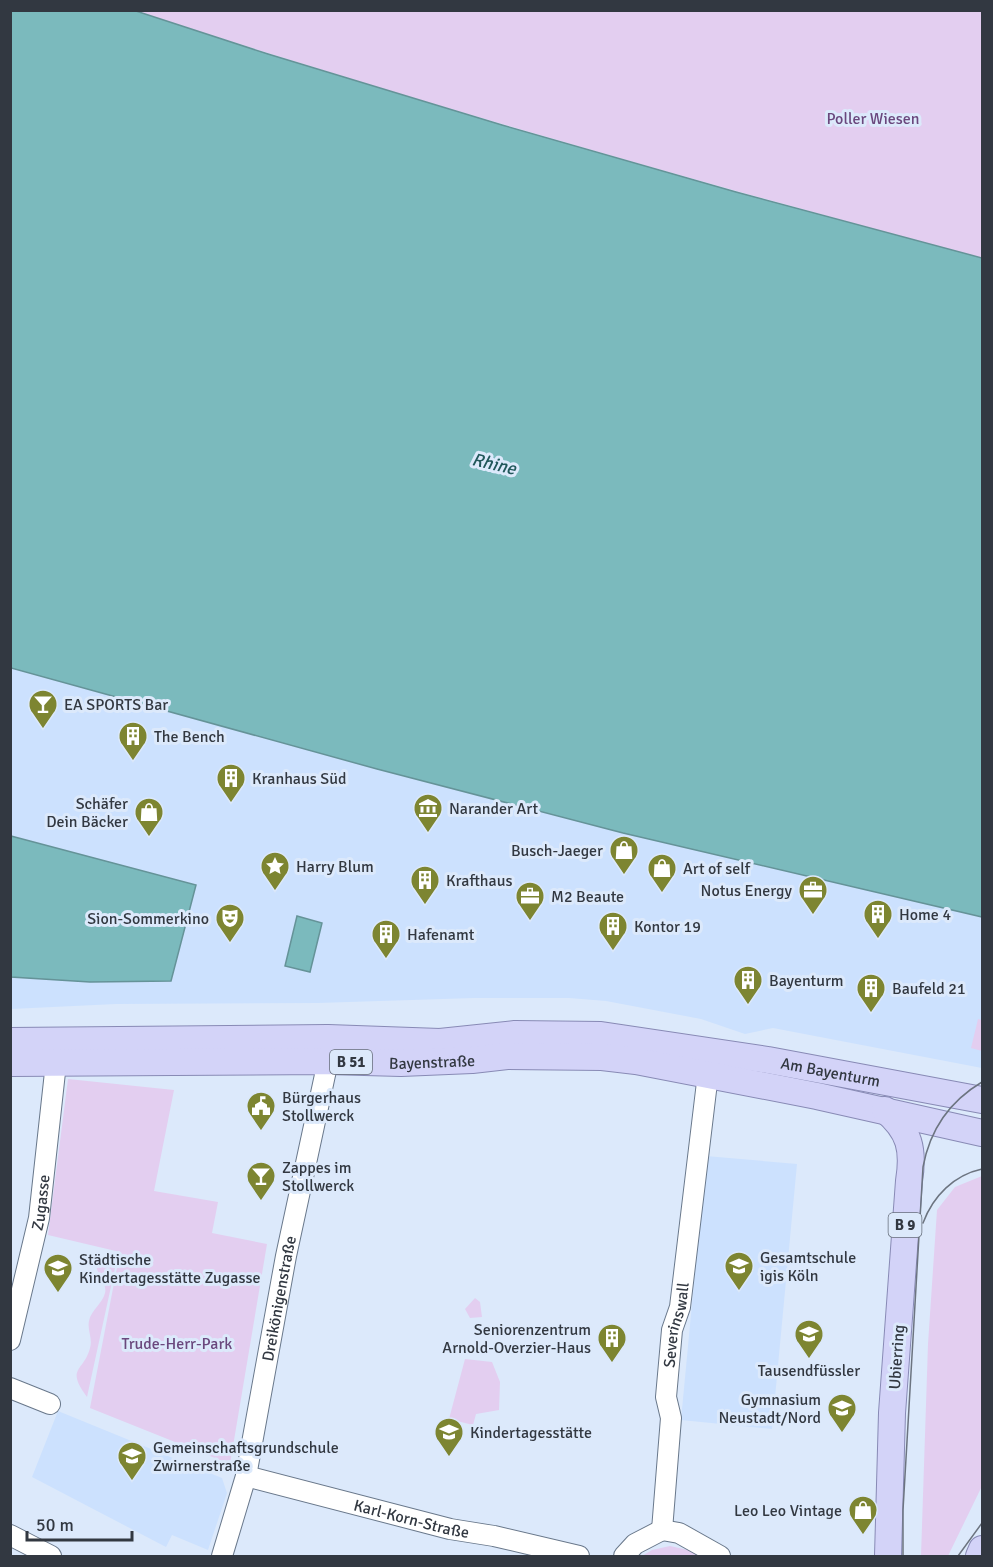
<svg xmlns="http://www.w3.org/2000/svg" width="993" height="1567" font-family="Signika,sans-serif">
<style>
.built{fill:#cce1fe}
.green{fill:#e3cef0}
.water{fill:#7bbabd;stroke:#659398;stroke-width:1.5}
.lines{fill:none;stroke-linecap:round;stroke-linejoin:round}
.minor-casing{stroke:#69788b;stroke-width:22}
.major-casing{stroke:#888ab5;stroke-width:28}
.minor{stroke:#fff;stroke-width:20}
.major{stroke:#d3d3f8;stroke-width:26}
.tram{stroke:#6c7480;stroke-width:1.5}
.labels{text-anchor:middle;stroke-width:6;stroke-linejoin:round;paint-order:stroke}
.shield{fill:#dce9fb;stroke:#656d79;stroke-width:1.5}
.shield-label{font-size:15px;font-weight:bold;fill:#323841}
.park-label{font-size:16px;fill:#6a477d;stroke:#dce9fb}
.poi-label{font-size:16px;fill:#323841;stroke:#dce9fb;text-anchor:start}
.street-label{font-size:16px;fill:#323841;stroke:#dce9fb}
.water-label{font-size:18px;font-style:italic;fill:#22585b;stroke:#dce9fb}
</style>
<rect width="100%" height="100%" fill="#dce9fb"/>
<path class="built" d="M10,668l367,101 246,64 359,84v151l-209,-40 -28,6 -44,-15 -95,-18 -37,-3h-95l-156,5 -202,1 -105,5z
M706,1156l91,8 -25,265 -91,-9z
M58,1411l164,67 5,15 -19,57 -36,-15 -6,12 -134,-70z"/>
<path class="green" d="M136,11h846v247c-284,-76 -566,-156 -846,-247z
M978,1019l4,1v31l-11,-3z
M68,1079l106,11 -20,101 64,11 -6,31 55,11 -37,220 -140,-56 30,-156 -72,-17z
M982,1176v310l-34,70h-27l7,-212 9,-134 18,-23z
M96,1254l21,5 -30,138c-22,-30 -3,-25 3,-49 3,-10 -3,-18 -1,-27 2,-11 14,-18 16,-28 3,-11 -13,-21 -9,-39z
M475,1298l5,4 2,15 -12,1 -5,-9z
M465,1359l27,3 8,20 -1,28 -23,4 -3,11 -24,-6z
M670,1546l18,4 10,6h-56l10,-6z"/>
<path class="water" d="M10,11h126l132,43 234,71 234,67 246,66v659l-359,-84 -246,-64 -366,-101z
M11,836l185,49 -25,96 -81,1 -79,-5z
M297,916l25,7 -12,49 -25,-6z"/>
<g class="lines">
<g class="minor-casing">
<g id="minor">
<path id="s1" d="M10,1340l29,-122 17,-155"/>
<path d="M10,1388l40,16"/>
<path id="s2" d="M246,1476l204,53 44,7 85,20"/>
<path id="s3" d="M662,1530l9,-112 -5,-21 6,-67 8,-23 28,-233"/>
<path d="M662,1530l17,3 41,23"/>
<path d="M10,1535l41,21"/>
<path id="s4" d="M222,1556l24,-80 40,-220 42,-195v-12"/>
<path d="M624,1556l11,-12 27,-14"/>
</g>
</g>
<g class="major-casing">
<g id="major">
<path id="s5" d="M10,1041l318,-3 112,4 75,-8 86,1 167,25 214,40"/>
<path id="s6" d="M10,1063l318,-2 73,2 71,-3 35,-4 95,1 34,4 181,35 165,37"/>
<path d="M885,1110c25,21 29,40 24,71l-17,232 -4,143"/>
<path d="M979,1556l3,-7"/>
</g>
</g>
<use href="#minor" class="minor"/>
<use href="#major" class="major"/>
<path class="tram" d="M923,1223c10,-27 31,-48 59,-54
M903,1556v-46l20,-343c7,-38 27,-66 59,-85
M958,1556l24,-33"/>
</g>
<defs>
<g id="bar-pin" transform="scale(1.5)"><path d="M0 17L-7.5 6A9.5 9.5 0 1 1 7.5 6Z" fill="#7d8531" stroke="#dce9fb"/><path d="M-6-5H6L.8 .8V4.5H3.5V6h-7V4.5H-.8V.8Z" fill="#fff"/></g>
<g id="building-pin" transform="scale(1.5)"><path d="M0 17L-7.5 6A9.5 9.5 0 1 1 7.5 6Z" fill="#7d8531" stroke="#dce9fb"/><path d="M-4-6H4V6H1V3H-1V6H-4ZM-2.5-4.3h1.7v1.8h-1.7ZM.8-4.3h1.7v1.8H.8ZM-2.5-1h1.7V.8h-1.7ZM.8-1h1.7V.8H.8Z" fill="#fff"/></g>
<g id="museum-pin" transform="scale(1.5)"><path d="M0 17L-7.5 6A9.5 9.5 0 1 1 7.5 6Z" fill="#7d8531" stroke="#dce9fb"/><path d="M0-6L6-3V-2H-6V-3ZM-5-1h2V3h-2ZM-1-1h2V3h-2ZM3-1h2V3H3ZM-6 4H6V6H-6Z" fill="#fff"/></g>
<g id="shop-pin" transform="scale(1.5)"><path d="M0 17L-7.5 6A9.5 9.5 0 1 1 7.5 6Z" fill="#7d8531" stroke="#dce9fb"/><path d="M-5-2.5h2.3a2.7 3.5 0 0 1 5.4 0H5L5.5 6h-11ZM-1.5-2.5h3a1.5 2.3 0 0 0-3 0Z" fill="#fff"/></g>
<g id="sight-pin" transform="scale(1.5)"><path d="M0 17L-7.5 6A9.5 9.5 0 1 1 7.5 6Z" fill="#7d8531" stroke="#dce9fb"/><path d="M0-6L1.8-2.2L6-1.7L2.9 1.2L3.7 5.4L0 3.3L-3.7 5.4L-2.9 1.2L-6-1.7L-1.8-2.2Z" fill="#fff"/></g>
<g id="office-pin" transform="scale(1.5)"><path d="M0 17L-7.5 6A9.5 9.5 0 1 1 7.5 6Z" fill="#7d8531" stroke="#dce9fb"/><path d="M-6-3h4V-5.5h4V-3h4V5H-6ZM-1-4.5V-3h2v-1.5ZM-6 0V1H6V0Z" fill="#fff"/></g>
<g id="theatre-pin" transform="scale(1.5)"><path d="M0 17L-7.5 6A9.5 9.5 0 1 1 7.5 6Z" fill="#7d8531" stroke="#dce9fb"/><path d="M-5-5.5Q0-4 5-5.5V0Q5 5 0 6Q-5 5-5 0ZM-3.3-2.5H-1v1.5H-3.3ZM1-2.5H3.3v1.5H1ZM-2.8 1Q0 5.5 2.8 1Z" fill="#fff"/></g>
<g id="civic-pin" transform="scale(1.5)"><path d="M0 17L-7.5 6A9.5 9.5 0 1 1 7.5 6Z" fill="#7d8531" stroke="#dce9fb"/><path d="M-.6-6.5H3V-4.5H.6V-3L4-1V1h2V6H-6V1h2V-1L-.6-3ZM-1.2 2.5V6h2.4V2.5Z" fill="#fff"/></g>
<g id="school-pin" transform="scale(1.5)"><path d="M0 17L-7.5 6A9.5 9.5 0 1 1 7.5 6Z" fill="#7d8531" stroke="#dce9fb"/><path d="M0-5L7-2L0 1L-7-2ZM-4 1L0 2.5L4 1V4Q0 6-4 4Z" fill="#fff"/></g>
</defs>
<g fill-rule="evenodd">
<use href="#bar-pin" x="43" y="704"/>
<use href="#building-pin" x="133" y="736"/>
<use href="#building-pin" x="231" y="778"/>
<use href="#museum-pin" x="428" y="808"/>
<use href="#shop-pin" x="149" y="812"/>
<use href="#shop-pin" x="624" y="850"/>
<use href="#sight-pin" x="275" y="866"/>
<use href="#shop-pin" x="662" y="868"/>
<use href="#building-pin" x="425" y="880"/>
<use href="#office-pin" x="813" y="890"/>
<use href="#office-pin" x="530" y="896"/>
<use href="#building-pin" x="878" y="914"/>
<use href="#theatre-pin" x="230" y="918"/>
<use href="#building-pin" x="613" y="926"/>
<use href="#building-pin" x="386" y="934"/>
<use href="#building-pin" x="748" y="980"/>
<use href="#building-pin" x="871" y="988"/>
<use href="#civic-pin" x="261" y="1106"/>
<use href="#bar-pin" x="261" y="1176"/>
<use href="#school-pin" x="739" y="1266"/>
<use href="#school-pin" x="58" y="1268"/>
<use href="#school-pin" x="809" y="1334"/>
<use href="#building-pin" x="612" y="1338"/>
<use href="#school-pin" x="842" y="1408"/>
<use href="#school-pin" x="449" y="1432"/>
<use href="#school-pin" x="132" y="1456"/>
<use href="#shop-pin" x="863" y="1510"/>
</g>
<g class="labels">
<g class="shield">
<rect x="330" y="1050" width="42" height="24" rx="4.5"/>
<rect x="888.5" y="1213" width="33" height="24" rx="4.5"/>
</g>
<g class="shield-label">
<text x="351" y="1067">B 51</text>
<text x="905" y="1230">B 9</text>
</g>
<g class="park-label">
<text x="873" y="124">Poller Wiesen</text>
<text x="177" y="1349">Trude-Herr-Park</text>
</g>
<g class="poi-label">
<text x="64" y="710">EA SPORTS Bar</text>
<text x="154" y="742">The Bench</text>
<text x="252" y="784">Kranhaus Süd</text>
<text x="128" y="809" text-anchor="end">Schäfer<tspan x="128" dy="18">Dein Bäcker</tspan></text>
<text x="449" y="814">Narander Art</text>
<text x="603" y="856" text-anchor="end">Busch-Jaeger</text>
<text x="296" y="872">Harry Blum</text>
<text x="683" y="874">Art of self</text>
<text x="446" y="886">Krafthaus</text>
<text x="792" y="896" text-anchor="end">Notus Energy</text>
<text x="551" y="902">M2 Beaute</text>
<text x="899" y="920">Home 4</text>
<text x="209" y="924" text-anchor="end">Sion-Sommerkino</text>
<text x="634" y="932">Kontor 19</text>
<text x="407" y="940">Hafenamt</text>
<text x="769" y="986">Bayenturm</text>
<text x="892" y="994">Baufeld 21</text>
<text x="282" y="1103">Bürgerhaus<tspan x="282" dy="18">Stollwerck</tspan></text>
<text x="282" y="1173">Zappes im<tspan x="282" dy="18">Stollwerck</tspan></text>
<text x="760" y="1263">Gesamtschule<tspan x="760" dy="18">igis Köln</tspan></text>
<text x="79" y="1265">Städtische<tspan x="79" dy="18">Kindertagesstätte Zugasse</tspan></text>
<text x="591" y="1335" text-anchor="end">Seniorenzentrum<tspan x="591" dy="18">Arnold-Overzier-Haus</tspan></text>
<text x="809" y="1376" text-anchor="middle">Tausendfüssler</text>
<text x="821" y="1405" text-anchor="end">Gymnasium<tspan x="821" dy="18">Neustadt/Nord</tspan></text>
<text x="470" y="1438">Kindertagesstätte</text>
<text x="153" y="1453">Gemeinschaftsgrundschule<tspan x="153" dy="18">Zwirnerstraße</tspan></text>
<text x="842" y="1516" text-anchor="end">Leo Leo Vintage</text>
</g>
<g class="street-label">
<text dy="6" stroke="none"><textPath href="#s6" startOffset="422">Bayenstraße</textPath></text>
<text dy="6" stroke="none"><textPath href="#s5" startOffset="824">Am Bayenturm</textPath></text>
<text dy="6" stroke="none"><textPath href="#s1" startOffset="141">Zugasse</textPath></text>
<text dy="6" stroke="none"><textPath href="#s4" startOffset="264">Dreikönigenstraße</textPath></text>
<text dy="6" stroke="none"><textPath href="#s3" startOffset="207">Severinswall</textPath></text>
<text transform="translate(896 1357) rotate(-86)" y="6">Ubierring</text>
<text dy="6" stroke="none"><textPath href="#s2" startOffset="171">Karl-Korn-Straße</textPath></text>
</g>
<g class="water-label">
<text transform="translate(494 464) rotate(13)" y="6">Rhine</text>
</g>
</g>
<rect width="993" height="1567" fill="none" stroke="#323841" stroke-width="24"/>
<path d="M27 1531v9h105v-9" fill="none" stroke="#323841" stroke-width="3"/>
<text x="36" y="1531" font-size="18" fill="#323841" stroke="#dce9fb" stroke-width="4.5" paint-order="stroke">50 m</text>
</svg>
